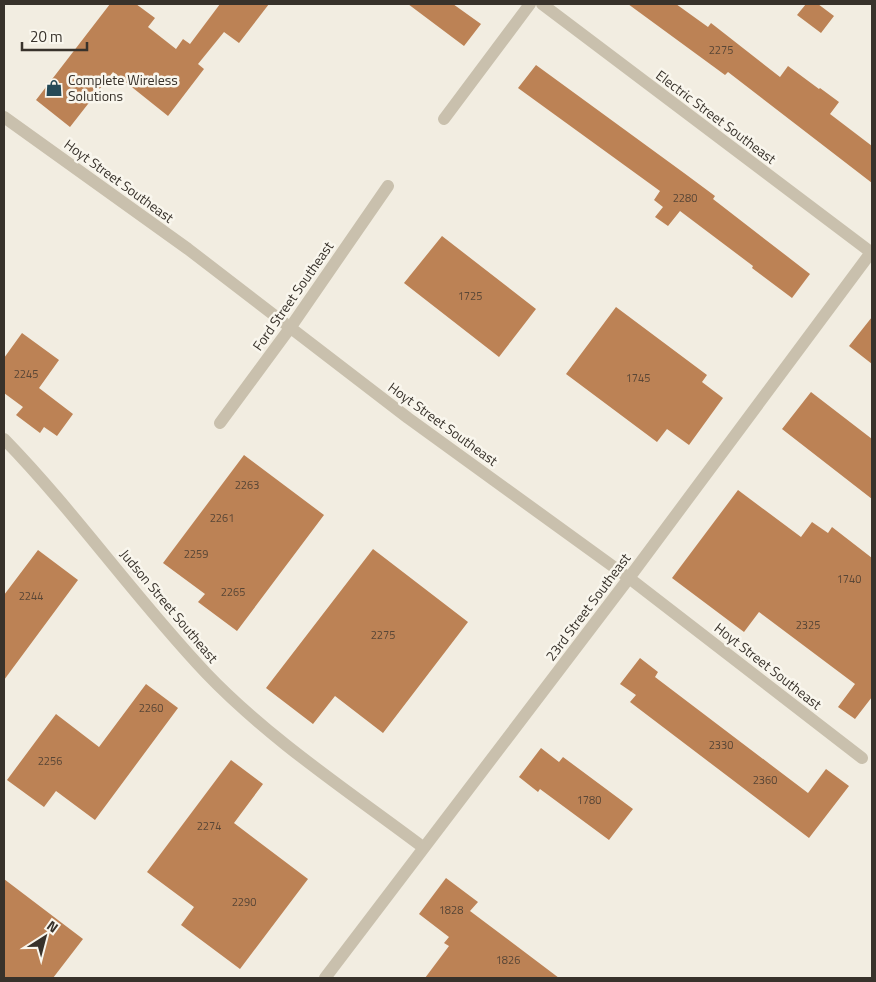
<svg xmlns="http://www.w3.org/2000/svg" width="876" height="982" font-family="'Titillium Web',sans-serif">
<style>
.building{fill:#bc8255}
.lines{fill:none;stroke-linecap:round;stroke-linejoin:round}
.minor{stroke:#c9c0ad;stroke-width:12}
.labels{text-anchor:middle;stroke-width:5;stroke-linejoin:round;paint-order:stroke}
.number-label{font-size:11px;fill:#594636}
.poi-label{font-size:14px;fill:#38322b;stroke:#f9f6ed;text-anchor:start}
.street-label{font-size:14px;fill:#38322b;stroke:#f9f6ed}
</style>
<rect width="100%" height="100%" fill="#f2ede1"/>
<path class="building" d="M110,4h26l19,14 -7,9 28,22 7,-10 7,5 30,-40h49l-30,39 -15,-11 -26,32 6,5 -36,47 -55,-44 -43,55 -34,-27z
M408,4h45l28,20 -17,22z
M628,4h48l32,23 3,-4 69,54 8,-11 31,23 1,-1 19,14 -9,12 42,32v37l-144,-111 -3,3z
M806,4h12l16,12 -13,17 -24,-18z
M536,65l148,108 31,23 -2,3 97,75 -18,24 -40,-30 1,-2 -73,-55 -12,15 -13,-9 8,-10 -9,-7 6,-9 -142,-103z
M442,236l94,73 -37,48 -95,-74z
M616,307l91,68 -5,7 21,16 -34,47 -22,-16 -10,13 -91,-68z
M872,317v47l-23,-18z
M22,333l37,27 -20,28 34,26 -16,22 -13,-9 -4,6 -24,-18 7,-8 -19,-14v-35z
M811,392l61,47v60l-90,-70z
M244,455l80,60 -87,116 -39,-29 7,-8 -42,-31z
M738,490l63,47 11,-15 16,11 4,-6 40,31v139l-17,22 -17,-12 17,-23 -96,-72 -15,20 -72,-54z
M373,549l95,73 -85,111 -48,-37 -22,28 -47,-36z
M38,550l40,30 -74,100v-85z
M640,658l18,14 -3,5 153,116 18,-24 23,17 -40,52 -179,-136 6,-7 -16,-11z
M146,684l32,24 -83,112 -39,-29 -12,16 -37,-27 49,-66 43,33z
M541,748l18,14 4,-5 70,52 -24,31 -69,-51 -2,3 -19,-15z
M231,760l32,24 -29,39 74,56 -68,90 -59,-44 13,-18 -47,-35z
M446,878l32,24 -8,9 89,67h-134l24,-32 -5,-3 5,-6 -30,-23z
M4,879l79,60 -30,39h-49z"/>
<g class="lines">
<path class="minor" d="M542,4l330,249
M4,117l184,132 220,169 221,160 233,180
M444,119l86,-115
M220,423l70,-95 98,-142
M4,439c72,74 131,159 202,234 63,66 145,120 218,175
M325,978l304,-400 243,-327"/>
</g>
<defs>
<g id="shop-bare" transform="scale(1.35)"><path d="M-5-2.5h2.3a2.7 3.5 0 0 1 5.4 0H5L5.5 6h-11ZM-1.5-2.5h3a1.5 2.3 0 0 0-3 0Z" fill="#244957" stroke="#f9f6ed" stroke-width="2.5" paint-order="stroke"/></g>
</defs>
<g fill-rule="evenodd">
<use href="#shop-bare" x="54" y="88"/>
</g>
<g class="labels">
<g class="number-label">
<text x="721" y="54">2275</text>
<text x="685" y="202">2280</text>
<text x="470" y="300">1725</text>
<text x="26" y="378">2245</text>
<text x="638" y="382">1745</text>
<text x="247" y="489">2263</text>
<text x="222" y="522">2261</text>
<text x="196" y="558">2259</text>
<text x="849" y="583">1740</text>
<text x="233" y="596">2265</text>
<text x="31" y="600">2244</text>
<text x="808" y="629">2325</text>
<text x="383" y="639">2275</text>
<text x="151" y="712">2260</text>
<text x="721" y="749">2330</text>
<text x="50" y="765">2256</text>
<text x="765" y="784">2360</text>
<text x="589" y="804">1780</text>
<text x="209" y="830">2274</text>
<text x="244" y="906">2290</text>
<text x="451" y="914">1828</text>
<text x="508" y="964">1826</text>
</g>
<g class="poi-label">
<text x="68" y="85">Complete Wireless<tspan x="68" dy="16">Solutions</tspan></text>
</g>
<g class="street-label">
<text transform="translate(716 117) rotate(37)" y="5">Electric Street Southeast</text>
<text transform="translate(119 181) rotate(36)" y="5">Hoyt Street Southeast</text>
<text transform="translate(293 296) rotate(-55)" y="5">Ford Street Southeast</text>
<text transform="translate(443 424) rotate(36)" y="5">Hoyt Street Southeast</text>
<text transform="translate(169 606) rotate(50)" y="5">Judson Street Southeast</text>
<text transform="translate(588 607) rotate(-53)" y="5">23rd Street Southeast</text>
<text transform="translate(768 666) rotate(38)" y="5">Hoyt Street Southeast</text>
</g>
</g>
<rect width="876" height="982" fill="none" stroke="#38322b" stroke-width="10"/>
<g transform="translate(45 937) rotate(36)" stroke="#f9f6ed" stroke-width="4" paint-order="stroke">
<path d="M0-4L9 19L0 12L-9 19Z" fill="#38322b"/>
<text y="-8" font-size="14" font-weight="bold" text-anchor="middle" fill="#38322b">N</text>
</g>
<path d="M22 42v8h65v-8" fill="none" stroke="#38322b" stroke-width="2.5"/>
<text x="30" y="42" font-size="15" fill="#38322b" stroke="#f9f6ed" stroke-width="4" paint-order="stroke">20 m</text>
</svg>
